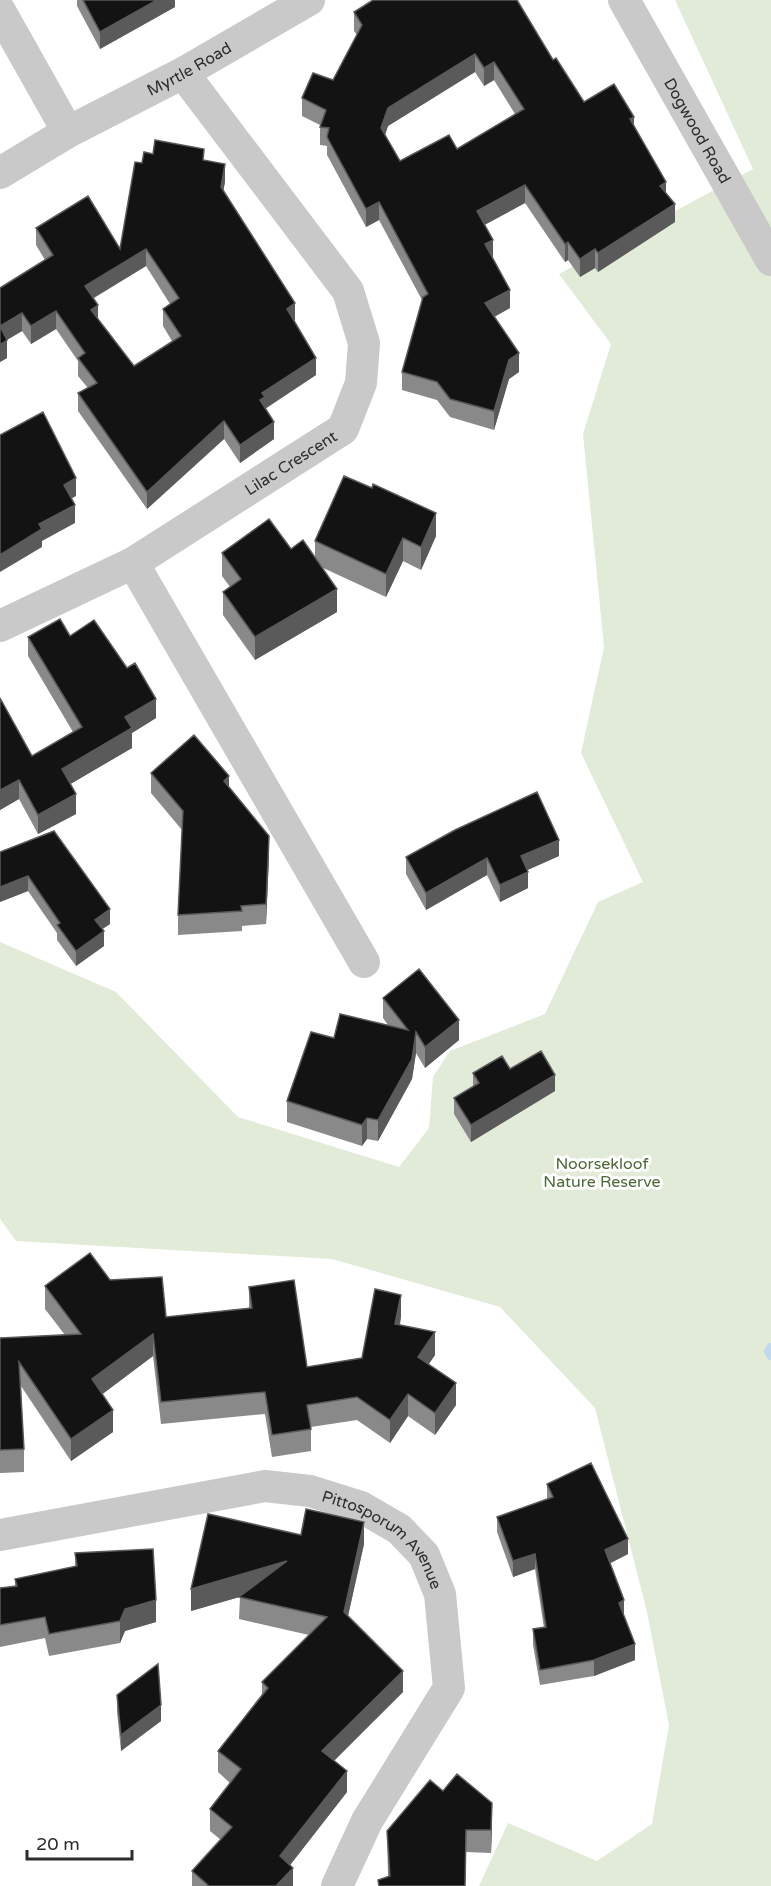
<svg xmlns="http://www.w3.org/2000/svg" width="771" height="1886" font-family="'Varela Round',sans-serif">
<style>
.green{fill:#e1ebd8}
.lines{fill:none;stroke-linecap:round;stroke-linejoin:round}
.stream{stroke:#c2d9ed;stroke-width:10}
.minor{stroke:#c9c9c9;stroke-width:32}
.wall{fill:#898989;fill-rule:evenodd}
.shaded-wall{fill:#5a5a5a}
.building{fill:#131313;stroke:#5a5a5a;stroke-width:1.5;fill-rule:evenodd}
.labels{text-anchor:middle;stroke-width:6;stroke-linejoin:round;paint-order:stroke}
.street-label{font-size:16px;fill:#2c2c2c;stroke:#fff}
.park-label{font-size:16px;fill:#4b6a37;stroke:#fff}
</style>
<rect width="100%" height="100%" fill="#fff"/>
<path class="green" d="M675,0h96v1886h-292l29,-63 89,38 55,-37 17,-99 -22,-113 -52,-204 -95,-101 -168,-48 -316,-18 -16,-22v-277l116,50 122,125 161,50 30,-39 4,-51 17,-26 95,-37 53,-112 45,-20 -62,-129 23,-106 -21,-213 28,-90 -52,-70 194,-105z"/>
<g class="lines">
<path class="stream" d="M771,1348l-2,3 2,4"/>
<g class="minor">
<path id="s1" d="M624,0l147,260"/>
<path d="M0,11l68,121"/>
<path id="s2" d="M0,173l68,-41 115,-59 126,-73"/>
<path d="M133,563l231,399"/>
<path id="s3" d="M0,626l133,-63 210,-134 18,-46 3,-40 -16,-52 -165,-218"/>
<path id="s4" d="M0,1535l265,-49 45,5 51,16 38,22 25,26 16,39 9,94 -82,133 -30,65"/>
</g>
</g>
<path class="wall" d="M77,0h98v7l-75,42 -23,-43z
M354,12l199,48 31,42 50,24 32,68 9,28 -77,50 -3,-4 -15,9 -12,-17 -3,2 -40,-59 -41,22 8,33 18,50 -16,9 25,55 -10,7 -15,51 -44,-13 -13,-17 -35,-10v-18l20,-72 -43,-80 -13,7 -39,-72v-9l-7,-1v-20l-18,-9v-18l31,-18 24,-45 -3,-4zM475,72l9,14 10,-6 21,34 -58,35 -57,12 -15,-26 3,-9z
M204,161l21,21 -2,8 72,131h-1l22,54 -51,33 9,31 -34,24 -16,-24 -77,70 -69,-98v-18l10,-5 -10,-12v-15l-22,-32 -25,15 -9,-13 -15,9v18l-7,4v-74l45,-28 -9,-15v-17l84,21 22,-86zM146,266l24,38 -7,5v17l9,15 -38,25 -36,-46 -4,-22z
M436,536l-15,34 -18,-9 -17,36 -65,-30 16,45 -82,48 -32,-45v-23l7,-5 -8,-11v-23l69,-4 24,9v-17z
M70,636l86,82 -24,15v15l-62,36 6,30 -38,20 -19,-35 -19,11v-112l32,58 41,-24 -45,-76v-19z
M151,773l78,14 40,69 -3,68 -24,2v5l-64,4v-20l4,-85 -31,-37z
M0,852l110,72 -8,5 2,17 -28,20 -19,-26v-7l-29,-42 -28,11z
M559,856l-32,14 1,18 -28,14 -13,-27 -61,35 -20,-36v-17z
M383,998l76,42 -34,28 -9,-15 -4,26 -34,62 -11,-2 -5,7 -75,-24v-21l47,-63 54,-13 -5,-7z
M510,1069l45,22 -84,51 -17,-28v-16l19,-11v-14z
M110,1280l56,37 83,-9v-21l58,80 55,-9 39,-41 -1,8 35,30 -6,9 27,41 -21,30 -27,-19 -18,27 -33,-23 -46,7v24l-39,6 -7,-43 -104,10 -8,-68 -51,38 11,38 -42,29 -50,-75 3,63v23l-24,1v-135l65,-3 -20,-26v-23z
M547,1484l81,70 -18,9 25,97 -41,16 -54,9 -7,-40v-16l11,-1 -9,-59 -22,8 -16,-45v-15l50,-18z
M301,1535l63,9 -16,72 55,76 -69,68 13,32 -57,73 3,21h-101v-15l29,-31 -11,-9v-22l20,-26 -12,-11v-21l44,-57v-12l47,-47 -70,-16 1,-22 -49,14z
M75,1553l81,69 -31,9 -5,12 -71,13 -4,-18 -45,9v-59l15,-2v-7l60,-12z
M117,1695l44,26 -40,30 -4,-39z
M443,1791l49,35 -1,27 -25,-1 -1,34h-87l10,-10 -1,-45z"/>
<path class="shaded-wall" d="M157,0h18v7l-75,42v-17z
M475,54v18l-87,54 -7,21v-19l7,-20z
M494,62v18l-10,6v-18z
M634,117v18l-4,-16z
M225,164v18l-4,22v-17z
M666,182v18l-6,-14z
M525,185v18l-48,26v-18z
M379,202v18l-13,7v-18z
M675,204v18l-77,50v-19z
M493,240v18l-8,-14z
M568,242v18l-3,2v-18z
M146,249v17l-61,37v-17z
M595,249v19l-15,9v-18z
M510,290v18l-25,14v-19z
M295,303v18l-8,5v-17z
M98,305v17l-7,-12z
M56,311v18l-25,15v-18z
M22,313v18l-22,13v-18z
M7,340v18l-7,4v-17z
M519,353v19l-10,7 -15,51v-19l15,-51z
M316,358v17l-51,34 -5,-9 2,-7z
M224,421v18l-77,70v-17z
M274,422v17l-34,24v-18z
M76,478v18l-12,7v-18z
M75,505v18l-33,18v6l-42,25v-17l39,-31z
M436,513v23l-15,34v-23z
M403,538v23l-17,36v-23z
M337,589v23l-82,48v-23z
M156,699v19l-24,15v15l-70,41v-20l63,-52z
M229,776v20l-5,-15z
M19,780v19l-19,11v-20z
M76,794v20l-38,20v-19z
M269,836v20l-3,68v-20z
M559,840v16l-38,17v-17z
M487,858v17l-61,35v-17z
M528,872v16l-28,14v-17z
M28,876v15l-28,11v-15z
M110,909v15l-15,10v-14z
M104,931v15l-28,20v-15z
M459,1020v20l-34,28v-21z
M416,1032v21l-4,26 -34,62v-21z
M555,1075v16l-84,51v-17z
M367,1118v21l-5,7v-21z
M401,1295v22l-6,29v-22z
M435,1332v23l-17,24v-22z
M153,1334v22l-61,46v-23z
M456,1383v22l-21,30v-22z
M408,1394v22l-18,27v-23z
M113,1410v22l-42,29v-22z
M364,1522v22l-20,90v-22z
M628,1539v15l-23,12v-16z
M535,1554v15l-22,8v-16z
M287,1561v22l-96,28v-22z
M156,1600v22l-31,9 -5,12v-22l5,-12z
M624,1600v16l-5,-13z
M635,1644v16l-41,16v-16z
M403,1671v21l-81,81v-22z
M161,1705v16l-40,30v-16z
M347,1771v21l-67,86v-22z
M492,1803v23l-1,27v-23z
M293,1868v18h-17z"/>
<path class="building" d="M83,0h74l-57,32z
M373,0h144l36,60 3,-2 28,44 30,-18 20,33 -4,2 36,63 -6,4 15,18 -77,49 -3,-4 -15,10 -12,-17 -3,2 -40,-59 -48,26 16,29 -8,4 25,46 -25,13 34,50 -10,7 -15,51 -44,-12 -13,-17 -35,-10 21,-75 5,-3 -49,-92 -13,7 -39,-72 2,-9 -9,-1 6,-17 -24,-12 11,-25 20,7 29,-55 -8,-13zM475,54l9,14 10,-6 30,47 -67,40 -8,-14 -49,26 -19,-33 7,-20z
M155,140l49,9 -1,11 22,4 -4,23 74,116 -8,6 29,49 -54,35 3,4 -5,3 14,22 -34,23 -16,-24 -77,71 -69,-99 19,-10 -19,-25 7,-5 -29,-42 -25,15 -9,-13 -22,13 7,14 -7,5v-57l53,-33 -17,-27 52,-32 32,53 15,-87 7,1 2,-11 9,2zM146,249l33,49 -16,11 18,27 -47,30 -43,-56 7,-5 -13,-19z
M43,412l33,66 -12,7 11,20 -36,19 3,5 -42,26v-120z
M344,476l28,12 1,-4 63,29 -15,34 -18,-9 -17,36 -71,-33z
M269,519l22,30 12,-9 34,49 -82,48 -32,-45 18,-13 -19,-26z
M60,619l10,17 24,-16 33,48 8,-5 21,36 -31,18 7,11 -70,41 14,25 -38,21 -19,-35 -19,10v-92l32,58 50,-29 -54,-90z
M194,735l35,41 -5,5 45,55 -3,68 -25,2 1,5 -64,4 5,-104 -32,-38z
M537,792l22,48 -38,16 7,16 -28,13 -13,-27 -61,35 -20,-36 49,-27z
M54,831l56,78 -15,11 9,11 -28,20 -19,-26 3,-2 -32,-47 -28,11v-35z
M419,969l40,51 -34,27 -9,-15 -4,27 -34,61 -11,-2 -5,7 -75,-24 24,-69 23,6 6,-24 68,16 -25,-32z
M541,1051l14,24 -84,50 -17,-27 25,-15 -6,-10 29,-17 8,13z
M90,1253l20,27 52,-3 4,40 86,-9 -3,-21 45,-7 13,87 55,-9 13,-69 26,6 -6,29 40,8 -17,25 38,26 -21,30 -27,-19 -18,26 -33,-23 -50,8 4,24 -39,6 -7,-43 -104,10 -8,-68 -61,45 21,31 -42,29 -52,-77 5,87 -24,1v-112l81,-4 -36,-48z
M591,1463l37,76 -23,11 19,50 -5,3 16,41 -41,16 -54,10 -7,-41 13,-2 -11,-73 -22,7 -16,-44 56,-20 -6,-13z
M306,1509l58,13 -20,90 59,59 -81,80 25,20 -67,85 13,12 -17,18h-67l-17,-15 40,-44 -22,-18 31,-40 -23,-18 50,-63 -6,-6 65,-65 -88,-20 48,-36 -96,28 17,-75 93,21z
M153,1549l3,51 -31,9 -5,12 -71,13 -4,-17 -45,8v-37l17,-2 -2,-7 62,-13 -2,-13z
M158,1664l3,41 -40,30 -4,-40z
M457,1774l35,29 -1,27h-25l-1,56h-86l-1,-6 12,-4 -3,-45 43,-51 13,11z"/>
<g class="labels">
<g class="street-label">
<text dy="6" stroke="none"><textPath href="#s2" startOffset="216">Myrtle Road</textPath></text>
<text dy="6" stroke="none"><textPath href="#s1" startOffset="150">Dogwood Road</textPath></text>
<text dy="6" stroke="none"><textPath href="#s3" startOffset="334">Lilac Crescent</textPath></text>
<text dy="6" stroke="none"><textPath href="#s4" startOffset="406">Pittosporum Avenue</textPath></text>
</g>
<g class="park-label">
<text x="602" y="1169">Noorsekloof<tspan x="602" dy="18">Nature Reserve</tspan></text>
</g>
</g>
<path d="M27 1850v9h105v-9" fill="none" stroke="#2c2c2c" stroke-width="3"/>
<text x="36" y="1850" font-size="18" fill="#2c2c2c" stroke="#ffffff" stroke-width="4.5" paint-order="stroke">20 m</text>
</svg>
